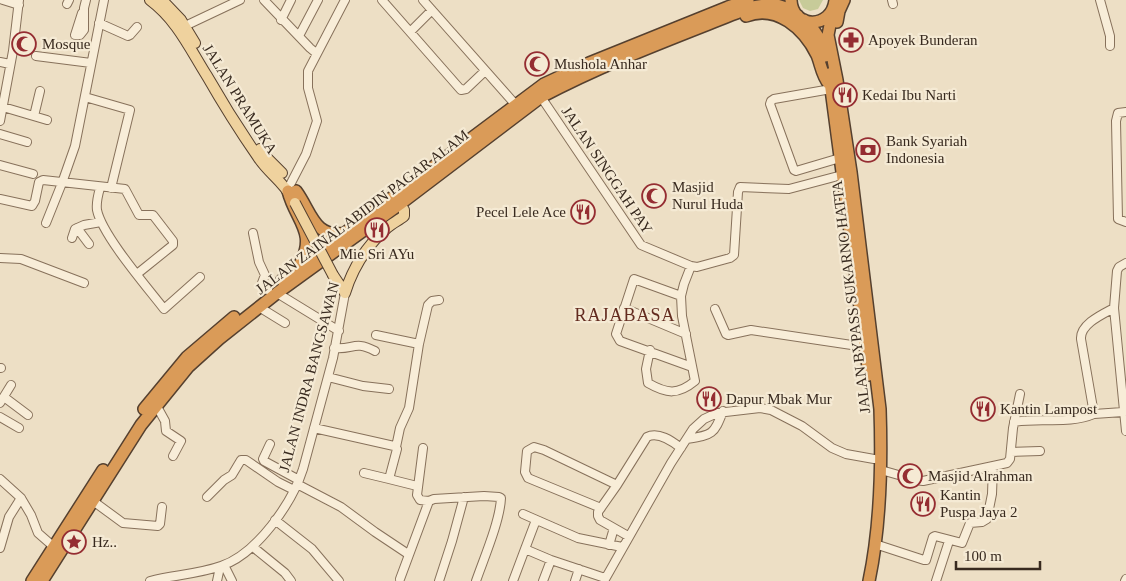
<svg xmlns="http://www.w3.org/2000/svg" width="1126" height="581" font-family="Georgia,serif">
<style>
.green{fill:#c7cb99}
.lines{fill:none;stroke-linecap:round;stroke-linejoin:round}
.minor-casing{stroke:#87715b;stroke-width:10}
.major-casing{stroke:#55402f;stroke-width:12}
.highway-casing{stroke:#55402f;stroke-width:14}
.minor{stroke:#f8edd8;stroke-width:8}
.major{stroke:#efd29e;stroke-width:10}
.highway{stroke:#da9b58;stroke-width:11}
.major-bridge-casing{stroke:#55402f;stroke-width:12;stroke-linecap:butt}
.major-bridge{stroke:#efd29e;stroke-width:10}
.labels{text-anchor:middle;stroke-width:4.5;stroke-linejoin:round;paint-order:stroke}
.poi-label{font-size:15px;fill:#382a1f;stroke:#f5ead4;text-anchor:start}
.street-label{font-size:15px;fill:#382a1f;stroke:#f5ead4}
.quarter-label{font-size:18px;letter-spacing:1px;fill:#632b1f;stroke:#f5ead4}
</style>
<rect width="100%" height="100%" fill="#eddfc5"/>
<path class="green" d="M799,0h24l-5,9 -8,2 -7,-3z"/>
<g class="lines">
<g class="minor-casing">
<path id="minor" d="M3,0l16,5
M264,0l46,48 6,5
M382,0l79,90 5,-1 19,-18
M423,0l92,104
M892,0l1,4
M1100,0l10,36v10
M67,4l2,-4
M281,20l10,-20
M99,23l29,13 2,-1 7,-8
M185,26l55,-26
M410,32l22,-22
M75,35h5l4,-5v-22l2,-8
M75,35l7,-22
M299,36l19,-36
M36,56l55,7
M0,62l10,2
M831,89l-57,10 -3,2 -1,3 24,66 2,1 44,-13
M85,97l45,13 -19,78
M541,97l100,148 50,21 6,1 33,-9 4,-3 4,-63 2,-5 49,2 53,-14
M3,107l44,13
M1126,112l-8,1 -2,8 2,98 8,3
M34,116l6,-25
M0,121l13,-70 6,-51
M0,134l27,8
M0,165l33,9
M291,183l15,-29 11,-33 -9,-33v-17l37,-71
M100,188c-2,7 -4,15 -3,22 5,25 50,77 67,99l36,-32
M0,199l32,7 3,-5 4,-19 4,-2 82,9 14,26h14l20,26v4l-36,29
M46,223l16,-40 13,-37 29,-146
M77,228l12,16
M253,233l6,29 6,13 -3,8 6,7
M72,238l3,-9 9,-4 17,-3
M0,258l21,1 63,24
M1126,263l-7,4 -2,4 -3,37 12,123
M277,293l62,38
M681,296l-47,-17 -18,55 4,7 72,26
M259,307l26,16
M624,308l62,26
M1114,308c-11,6 -34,16 -33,31l13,75 29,-2
M715,309l11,25 2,1 23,-5 114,17
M376,335l43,9
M334,348c20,2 20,-8 41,3
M650,350l-4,19 2,14c19,11 30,12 47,-2l-13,-65 -1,-20 3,-12 7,-18
M0,368h1
M328,377l35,9 26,3
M4,397l24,18
M0,403l11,-18
M155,403l10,18 1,10 15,10 -8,15
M0,417l19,11
M1014,422c27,-5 54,3 80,-8
M314,428l80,18 3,3 -8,30 28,7
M687,439c25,-4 27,-4 36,-28
M270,444l-7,15 1,2 35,19
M396,447l4,-19 9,-20 10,-64 9,-39 4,-4 7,-1
M423,448l-6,47 3,5 9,1
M1011,452l29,-1
M881,470l35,10 7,1 84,-18 3,-4 3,-31 7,-34
M364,473l25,6
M0,479l21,19 10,17 7,18 16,14
M297,484l44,23 34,25 33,22
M207,497l17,-17 8,-5 9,-15h5l32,22 16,8
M93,501l30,22 35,3 2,-2 2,-17
M601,508l-73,-30 -3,-6 2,-21 7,-4 10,3 73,35
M523,514l55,24 44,9
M275,520l37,29 27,32
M628,536l-28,-16 -2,-4v-4l19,-27 30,-48c11,-6 25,4 34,11
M875,544l49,16h2l7,-23 2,-1 27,7 8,-20 12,-1 5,-3 5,-25 1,-28
M609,545l5,-17
M253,547l32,26 6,8
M0,548l9,-31 12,-19
M525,549l11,-29
M224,565l8,16
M400,579l29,-78 5,-2 50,-3 15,1 2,1c-1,23 -17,60 -25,83
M150,581c23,-6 49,-7 71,-15 36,-12 71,-63 82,-97l30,-111 12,-65
M217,581l3,-14
M439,581l13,-40 12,-44
M513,581l12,-32 26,11 54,18
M543,581l8,-21
M575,581l4,-12
M604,581l67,-118 22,-34 11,-10 13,-6 43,-5 11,2 31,16 30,22 14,6 28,5
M936,581l13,-40
M1125,581l1,-2"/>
</g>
<g class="major-casing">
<path id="major" d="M150,0c27,20 40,49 57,76 16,28 33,55 51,81 10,16 24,23 34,41
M162,0l19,20 14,23
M260,149l6,8 16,16
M333,275l12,18
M345,293c8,-26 22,-48 43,-66 5,-4 11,-7 16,-11v-6l-4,-6"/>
</g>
<g class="highway-casing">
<path id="highway" d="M791,0c1,29 41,30 44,0
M833,10l-5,25 9,45 14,92 29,237c2,57 1,115 -11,172
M746,16c31,-12 58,13 71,39 4,10 5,21 12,29
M804,20c12,10 18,21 21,36
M837,22l2,-11 5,-11
M829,74l40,301
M288,191c8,31 30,41 11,75
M296,191c15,20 18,48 49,42
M282,280l262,-196 45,-21 139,-56 20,-7
M144,409l43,-52 47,-40
M32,581l71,-111
M42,581l99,-156 47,-58 31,-28 58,-46 123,-89 141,-107c66,-35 138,-61 208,-89 21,-5 32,-6 49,8"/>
</g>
<use href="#minor" class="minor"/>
<use href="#major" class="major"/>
<use href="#highway" class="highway"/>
<g class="major-bridge-casing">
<path id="major-bridge" d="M295,203l38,72"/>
</g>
<use href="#major-bridge" class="major-bridge"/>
</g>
<defs>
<g id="pharmacy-ring" transform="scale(1.25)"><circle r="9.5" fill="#f5ead4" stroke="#952d32" stroke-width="1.5"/><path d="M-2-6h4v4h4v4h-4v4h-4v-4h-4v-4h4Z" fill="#952d32"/></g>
<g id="mosque-ring" transform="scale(1.25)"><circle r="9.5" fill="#f5ead4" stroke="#952d32" stroke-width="1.5"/><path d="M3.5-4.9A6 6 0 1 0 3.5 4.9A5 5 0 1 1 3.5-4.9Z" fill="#952d32"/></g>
<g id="restaurant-ring" transform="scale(1.25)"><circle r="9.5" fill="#f5ead4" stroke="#952d32" stroke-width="1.5"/><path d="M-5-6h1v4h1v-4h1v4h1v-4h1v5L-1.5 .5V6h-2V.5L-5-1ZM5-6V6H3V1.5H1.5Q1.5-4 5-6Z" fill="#952d32"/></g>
<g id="bank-ring" transform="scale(1.25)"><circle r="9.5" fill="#f5ead4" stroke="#952d32" stroke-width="1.5"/><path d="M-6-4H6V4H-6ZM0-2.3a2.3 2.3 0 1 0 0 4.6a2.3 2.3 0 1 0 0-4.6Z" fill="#952d32"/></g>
<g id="sight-ring" transform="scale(1.25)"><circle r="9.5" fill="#f5ead4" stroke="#952d32" stroke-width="1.5"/><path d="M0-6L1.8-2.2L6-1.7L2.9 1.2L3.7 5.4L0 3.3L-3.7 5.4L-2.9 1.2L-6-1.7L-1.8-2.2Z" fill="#952d32"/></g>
</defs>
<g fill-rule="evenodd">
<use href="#pharmacy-ring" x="851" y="40"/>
<use href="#mosque-ring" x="24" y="44"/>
<use href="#mosque-ring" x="537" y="64"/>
<use href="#restaurant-ring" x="845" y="95"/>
<use href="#bank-ring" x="868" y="150"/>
<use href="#mosque-ring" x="654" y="196"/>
<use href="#restaurant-ring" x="583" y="212"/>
<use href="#restaurant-ring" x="377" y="230"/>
<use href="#restaurant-ring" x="709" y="399"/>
<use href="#restaurant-ring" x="983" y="409"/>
<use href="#mosque-ring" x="910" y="476"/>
<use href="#restaurant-ring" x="923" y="504"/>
<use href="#sight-ring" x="74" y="542"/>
</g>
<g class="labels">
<g class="poi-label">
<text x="868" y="45">Apoyek Bunderan</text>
<text x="42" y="49">Mosque</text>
<text x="554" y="69">Mushola Anhar</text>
<text x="862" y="100">Kedai Ibu Narti</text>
<text x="886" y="146">Bank Syariah<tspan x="886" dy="17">Indonesia</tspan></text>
<text x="672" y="192">Masjid<tspan x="672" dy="17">Nurul Huda</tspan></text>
<text x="566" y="217" text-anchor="end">Pecel Lele Ace</text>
<text x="377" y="259" text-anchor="middle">Mie Sri AYu</text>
<text x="726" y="404">Dapur Mbak Mur</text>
<text x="1000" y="414">Kantin Lampost</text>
<text x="928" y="481">Masjid Alrahman</text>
<text x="940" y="500">Kantin<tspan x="940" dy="17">Puspa Jaya 2</tspan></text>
<text x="92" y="547">Hz..</text>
</g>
<g class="street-label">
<text transform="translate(240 99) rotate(58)" y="5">JALAN PRAMUKA</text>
<text transform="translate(607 170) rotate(56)" y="5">JALAN SINGGAH PAY</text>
<text transform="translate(362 212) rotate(-37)" y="5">JALAN ZAINAL ABIDIN PAGAR ALAM</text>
<text transform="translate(851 297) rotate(-97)" y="5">JALAN BYPASS SUKARNO HATTA</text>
<text transform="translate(309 377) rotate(-75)" y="5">JALAN INDRA BANGSAWAN</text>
</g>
<g class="quarter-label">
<text x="625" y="321">RAJABASA</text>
</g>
</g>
<path d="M956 561v8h84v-8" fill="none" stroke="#382a1f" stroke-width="2.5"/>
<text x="964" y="561" font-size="15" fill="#382a1f" stroke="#f5ead4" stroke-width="4" paint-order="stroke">100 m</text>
</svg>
